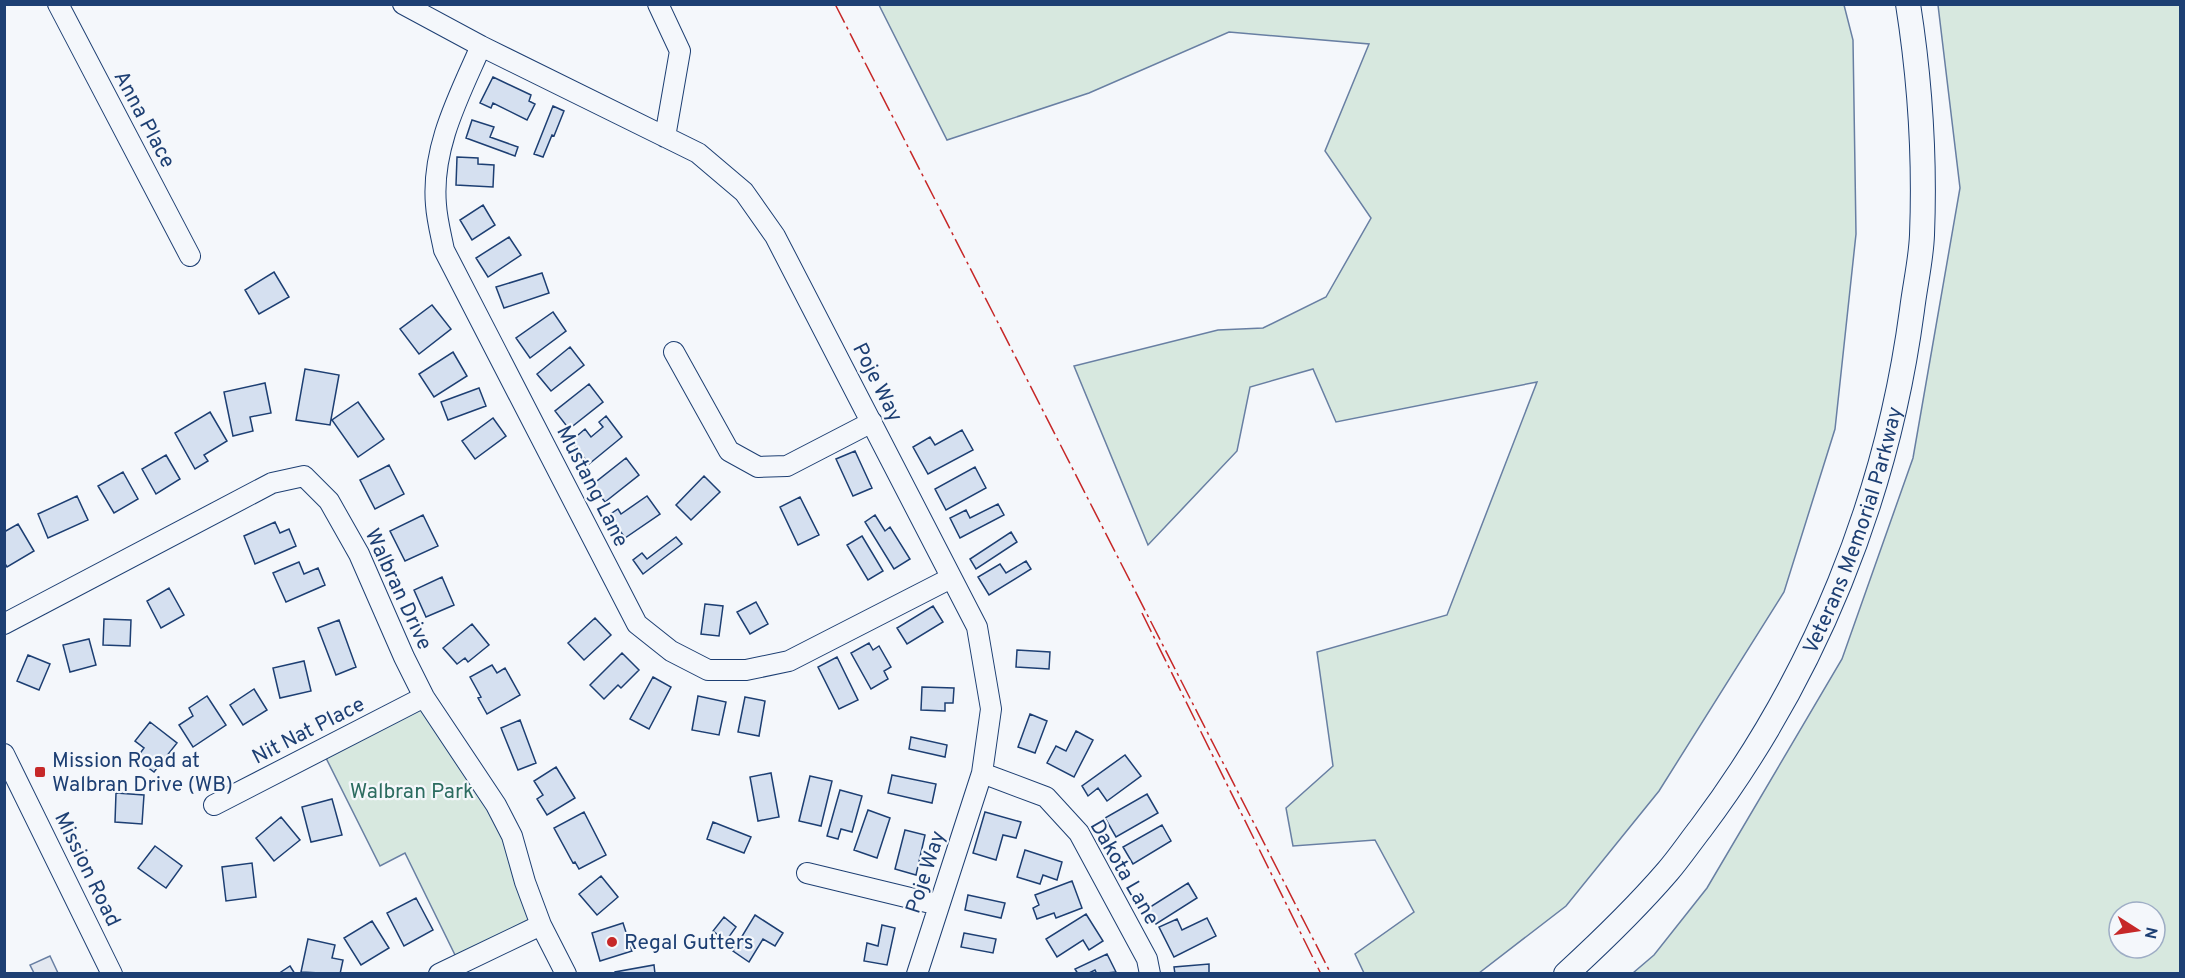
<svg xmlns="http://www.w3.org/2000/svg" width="2185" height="978" font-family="Overpass,sans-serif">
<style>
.green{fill:#d7e8df;stroke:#687fa3;stroke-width:1.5;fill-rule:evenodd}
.parking{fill:#e3e8f0;stroke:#687fa3;stroke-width:1.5}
.building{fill:#d5e0f0;stroke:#1d3f73;stroke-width:1.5}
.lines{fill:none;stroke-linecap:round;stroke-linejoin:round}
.minor-casing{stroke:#1d3f73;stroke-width:22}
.major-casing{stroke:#1d3f73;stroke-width:26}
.minor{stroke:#f4f7fb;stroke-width:20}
.major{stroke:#f4f7fb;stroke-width:24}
.power{stroke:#c62828;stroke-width:1.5;stroke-dasharray:21 4.5 3 4.5;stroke-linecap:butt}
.poi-dot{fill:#c62828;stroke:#f4f7fb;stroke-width:2}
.labels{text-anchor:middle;stroke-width:4.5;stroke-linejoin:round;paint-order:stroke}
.street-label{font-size:21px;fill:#1d3f73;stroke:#f4f7fb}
.poi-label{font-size:21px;fill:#1d3f73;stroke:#f4f7fb;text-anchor:start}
.park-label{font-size:21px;fill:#2c6c60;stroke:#f4f7fb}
</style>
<rect width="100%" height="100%" fill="#f4f7fb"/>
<path class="green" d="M879,5h965l9,35 3,194 -21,195 -51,163 -125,199 -93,115 -87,67h-115l-9,-19 59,-42 -39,-72 -82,6 -7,-38 47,-42 -16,-114 130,-37 90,-233 -201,40 -23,-53 -63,18 -13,64 -89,94 -74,-179 144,-36 45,-2 63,-31 45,-79 -46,-67 44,-107 -140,-12 -140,61 -142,47z
M1938,5h242v968h-547l21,-18 53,-67 135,-229 71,-201 47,-270zM2119,912h36v36h-36z
M424,697l72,108 45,120 -82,38 -54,-110 -25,13 -58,-116z"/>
<path class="parking" d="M50,956l8,17h-24l-4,-8z"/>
<path class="building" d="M493,77l38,18 -2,6 6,3 -8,16 -34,-17 -2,5 -11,-5z
M553,106l11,5 -10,25 -2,-1 -9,22 -9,-3z
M472,120l22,7 -4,10 28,10 -3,9 -49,-18z
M457,157l21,1v6l16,1 -1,22 -37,-2z
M483,205l12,20 -23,15 -12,-20z
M509,237l12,18 -33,22 -12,-19z
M274,272l15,25 -30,17 -14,-24z
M542,273l7,20 -45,15 -8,-21z
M432,305l19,24 -32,25 -19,-25z
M553,312l13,19 -36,27 -14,-20z
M570,347l14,18 -33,26 -14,-17z
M453,352l14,24 -33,21 -15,-23z
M305,369l34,6 -9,50 -34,-5z
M265,383l6,30 -21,4 3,14 -20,5 -9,-44z
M589,384l14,18 -34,27 -14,-18z
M479,388l7,18 -38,14 -7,-18z
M358,402l26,37 -26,18 -26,-37z
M210,412l17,29 -23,14 4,6 -13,8 -20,-36z
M606,416l16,21 -33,27 -18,-23 14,-12 6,8 12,-10 -4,-5z
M493,418l13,18 -31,23 -13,-18z
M962,430l11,20 -45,24 -15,-27 17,-10 5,8z
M855,451l17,37 -19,8 -17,-37z
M166,455l14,24 -24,15 -14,-25z
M626,458l13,17 -34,27 -13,-17z
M389,465l15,29 -29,15 -15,-29z
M975,467l11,21 -40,22 -11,-21z
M123,472l15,27 -24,14 -16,-27z
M704,476l16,16 -29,28 -15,-15z
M77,496l11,24 -40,18 -10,-24z
M647,496l13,18 -35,24 -16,-23 9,-6 3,5z
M800,497l19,38 -21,10 -18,-38z
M998,504l6,11 -44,23 -10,-20 16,-8 4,8z
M423,515l15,31 -33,15 -15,-30z
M875,515l10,16 5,-4 20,32 -16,10 -29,-47z
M275,522l5,11 9,-4 7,17 -41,18 -11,-28z
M18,524l16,27 -27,16 -3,-5v-30z
M1011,532l6,10 -41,27 -6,-10z
M862,536l21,35 -15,9 -21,-35z
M676,537l6,7 -39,30 -10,-14 9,-7 5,6z
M1026,561l5,8 -42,26 -11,-18 22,-13 6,9z
M299,562l5,12 14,-6 7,17 -39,17 -13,-29z
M442,577l12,28 -28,12 -12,-27z
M169,588l15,27 -23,13 -14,-27z
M756,602l12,22 -18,10 -13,-22z
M705,604l18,2 -4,30 -18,-2z
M933,606l10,16 -36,22 -10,-16z
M595,618l16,17 -27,25 -16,-17z
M104,619l27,1 -1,26 -27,-1z
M339,620l17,47 -20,8 -18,-47z
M472,624l17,21 -21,17 -3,-4 -8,6 -14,-16z
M89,639l7,26 -26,7 -7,-27z
M869,643l4,7 6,-4 12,21 -7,4 4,8 -17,10 -20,-36z
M1017,650l33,2 -1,17 -33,-2z
M622,653l17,17 -18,18 -3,-3 -14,14 -14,-14z
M28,655l22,9 -11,26 -22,-9z
M837,657l21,43 -19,9 -21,-42z
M304,661l7,30 -31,7 -7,-30z
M492,665l5,8 8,-5 15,27 -33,19 -9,-16 3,-1 -11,-20z
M653,677l18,10 -22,42 -19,-10z
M922,687l32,1 -1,15h-8v8l-24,-1z
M254,689l13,21 -24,15 -13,-20z
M207,696l19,29 -33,22 -14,-22 14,-9 -4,-8z
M698,696l28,6 -7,33 -27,-5z
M745,697l20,4 -6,35 -21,-4z
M1030,714l17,7 -12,32 -17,-6z
M520,720l16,43 -18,7 -17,-42z
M150,722l27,21 -23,29 -18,-13 8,-11 -9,-7z
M1076,731l17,9 -19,37 -27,-14 9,-17 10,5z
M911,737l36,8 -2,12 -36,-8z
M1125,755l16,21 -34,25 -9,-13 -10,8 -6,-10z
M556,767l19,31 -28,17 -10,-16 6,-4 -9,-14z
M771,773l8,44 -21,4 -8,-44z
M892,775l44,9 -4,19 -44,-10z
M810,776l22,5 -11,45 -22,-5z
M840,790l22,6 -10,36 -11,-3 -3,10 -11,-3z
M116,793l28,2 -2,29 -27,-2z
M1147,794l11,19 -42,24 -11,-19z
M332,799l10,36 -31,7 -9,-35z
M868,810l22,8 -13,40 -23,-8z
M584,812l22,43 -27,14 -4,-7 -2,1 -19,-35z
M985,812l36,10 -5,16 -13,-3 -7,25 -23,-7z
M281,817l19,23 -26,21 -18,-23z
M713,822l38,15 -7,16 -37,-14z
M1162,825l9,16 -38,23 -10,-17z
M905,830l20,5 -9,40 -21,-6z
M155,846l27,20 -16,22 -28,-20z
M1025,850l37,12 -5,18 -14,-5 -3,9 -23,-7z
M252,863l4,34 -30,4 -4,-34z
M601,876l17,21 -21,18 -18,-21z
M1072,881l10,27 -26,10 -2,-5 -17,6 -4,-11 6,-3 -4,-10z
M1188,883l9,15 -41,26 -9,-15z
M968,895l37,8 -4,15 -36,-8z
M416,898l17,32 -29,16 -17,-33z
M1086,914l17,27 -14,9 -6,-10 -26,17 -11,-18z
M755,915l28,18 -8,13 -12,-7 -14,23 -16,-11z
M724,917l12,10 -10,14 -13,-10z
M1207,918l9,18 -42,21 -15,-30 18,-8 5,11z
M372,921l17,27 -28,17 -17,-27z
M623,923l9,28 -32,10 -8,-28z
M882,925l13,3 -8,37 -23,-4 3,-18 11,3z
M964,933l32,6 -3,14 -32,-6z
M308,939l27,6 -3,13 11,2 -3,14 -39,-2z
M1107,954l9,18 -19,2 -2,-4 -8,4h-9l-3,-5z
M1209,964v10h-34l-1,-7z
M654,965l1,9h-40v-2z
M290,966l5,8h-17z"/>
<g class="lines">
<g class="minor-casing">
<path id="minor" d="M58,4l132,252
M403,4l78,42 217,107 46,39 31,44 202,391 14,82 -9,64 -65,201
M658,4l22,47 -15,86
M481,46c-22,50 -50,102 -45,159 1,15 5,30 8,45l193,374 34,27 37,19h38l43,-9 162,-83
M674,352l55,99 29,16 29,-1 85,-44
M4,624l268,-141 32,-7 25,25 30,53 45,103 20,40 72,108 16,31 13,46 16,43 -102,49
M4,754l108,220
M982,773l64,24 33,36 68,126 3,15
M214,805l210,-108
M807,873l132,32
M541,925l25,49"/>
</g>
<g class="major-casing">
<g id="major">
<path id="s1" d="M1566,974c36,-33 71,-67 102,-103 12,-14 22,-29 33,-43 114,-152 186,-330 211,-518 3,-25 9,-50 10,-75 3,-76 -2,-155 -14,-231"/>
</g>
</g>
<use href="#minor" class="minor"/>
<use href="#major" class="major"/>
<path class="power" d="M835,4l496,970
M1142,613l179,361"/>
</g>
<g class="poi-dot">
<rect x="34" y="766" width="12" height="12" rx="3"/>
<circle cx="612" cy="942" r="6"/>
</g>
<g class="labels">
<g class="street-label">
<text transform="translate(145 119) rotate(62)" y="7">Anna Place</text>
<text transform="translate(878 382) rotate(63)" y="7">Poje Way</text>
<text transform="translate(593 486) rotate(63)" y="7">Mustang Lane</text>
<text dy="7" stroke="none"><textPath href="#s1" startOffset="536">Veterans Memorial Parkway</textPath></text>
<text transform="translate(399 589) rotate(65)" y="7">Walbran Drive</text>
<text transform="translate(308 730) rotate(-27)" y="7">Nit Nat Place</text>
<text transform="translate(88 869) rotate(64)" y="7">Mission Road</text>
<text transform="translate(925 872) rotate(-72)" y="7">Poje Way</text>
<text transform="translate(1125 872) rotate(60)" y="7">Dakota Lane</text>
</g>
<g class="poi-label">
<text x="52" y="767">Mission Road at<tspan x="52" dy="24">Walbran Drive (WB)</tspan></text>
<text x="624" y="949">Regal Gutters</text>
</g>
<g class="park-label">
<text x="412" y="798">Walbran Park</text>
</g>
</g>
<rect width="2185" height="978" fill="none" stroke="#1d3f73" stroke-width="12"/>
<g transform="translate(2137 930) rotate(102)"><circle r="28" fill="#f4f7fb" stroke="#9eadc5" stroke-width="1.5"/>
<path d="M0-4.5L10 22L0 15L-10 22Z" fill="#c62828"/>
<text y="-9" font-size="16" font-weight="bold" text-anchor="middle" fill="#1d3f73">N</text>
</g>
</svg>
